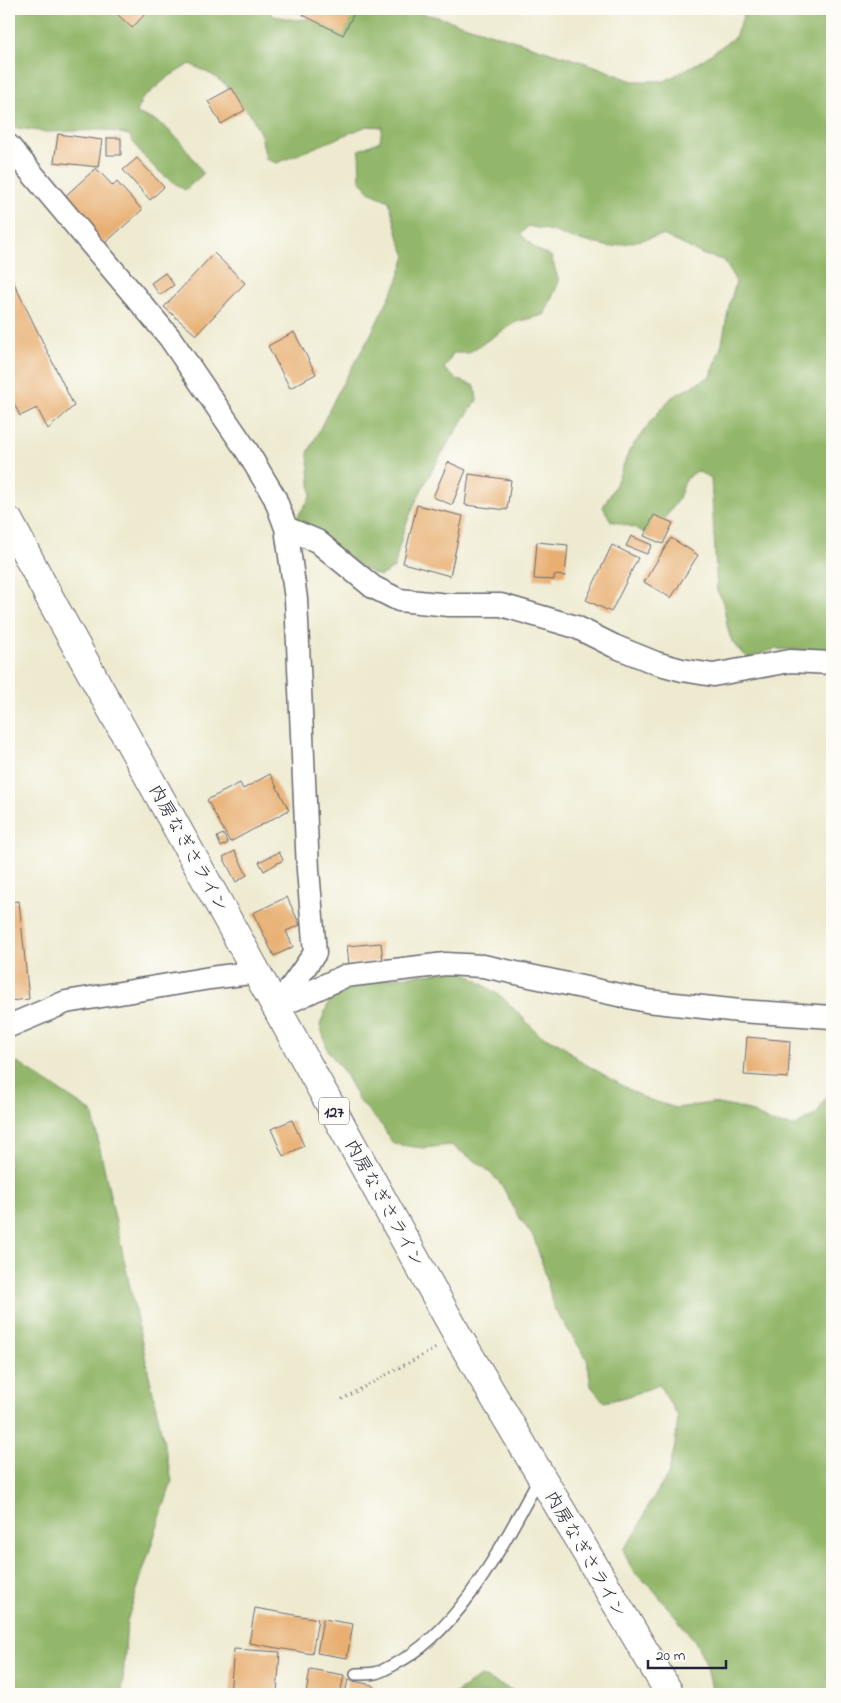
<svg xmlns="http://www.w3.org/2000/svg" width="841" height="1703" font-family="'Indie Flower','Klee One',sans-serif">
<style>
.forest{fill:#93b76b;stroke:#5a6c53}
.building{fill:#e8af71}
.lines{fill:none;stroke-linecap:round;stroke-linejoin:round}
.service-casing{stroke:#69686f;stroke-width:14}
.minor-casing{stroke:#69686f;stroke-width:25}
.trunk-casing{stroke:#69686f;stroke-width:30}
.path{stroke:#69686f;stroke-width:3;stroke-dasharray:1 4;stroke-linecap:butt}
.service{stroke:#fff;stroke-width:11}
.minor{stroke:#fff;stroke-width:22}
.trunk{stroke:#fff;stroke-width:28}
.labels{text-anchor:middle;stroke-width:4;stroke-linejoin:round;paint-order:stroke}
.shield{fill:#fdfcf7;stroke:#646373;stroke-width:1}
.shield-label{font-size:16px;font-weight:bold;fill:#22223b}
.street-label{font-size:18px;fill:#22223b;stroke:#fdfcf7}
</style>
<rect width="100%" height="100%" fill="#fdfcf7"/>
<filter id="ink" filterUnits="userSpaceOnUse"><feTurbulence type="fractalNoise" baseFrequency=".02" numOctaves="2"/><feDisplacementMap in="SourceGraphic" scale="10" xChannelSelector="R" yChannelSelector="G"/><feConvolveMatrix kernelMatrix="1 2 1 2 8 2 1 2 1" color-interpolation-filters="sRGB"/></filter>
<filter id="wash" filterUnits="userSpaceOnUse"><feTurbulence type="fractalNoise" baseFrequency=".0096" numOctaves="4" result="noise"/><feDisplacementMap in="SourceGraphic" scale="20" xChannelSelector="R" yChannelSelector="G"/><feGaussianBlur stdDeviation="1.12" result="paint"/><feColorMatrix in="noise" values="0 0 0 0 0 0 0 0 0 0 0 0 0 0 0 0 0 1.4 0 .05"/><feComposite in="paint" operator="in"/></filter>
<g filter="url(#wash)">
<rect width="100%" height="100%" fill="#eeead0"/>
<path class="forest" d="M9,9h257l8,7 21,4 26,-2 37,-9h43l37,8 84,26 73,23 37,15h33l36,-20 34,-24 8,-20 -3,-8h92v643l-57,-3 -27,9c-3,-4 -9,-7 -12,-11 -13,-15 -7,-40 -19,-56l-6,-113 -14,-7 -11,8 -7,19 -18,26 -16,9 -12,-6 -22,-6 -8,-14 13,-23 13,-33 21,-29 22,-25 39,-21 11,-33 7,-37 7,-24 -12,-22 -20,-5 -41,-20 -53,12 -39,-9 -19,-7 -24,-5 -7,8 15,15 15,7 8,26 -15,33 -28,7 -48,31h-15l-9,16 12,10 19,7 2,14c-27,39 -55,82 -72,127 -5,13 -7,27 -11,41l-14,8 -18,-8 -38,-31 -28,-18 15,-23 -3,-43 32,-65 29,-50 28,-56 9,-26 -7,-17 -10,-38 -18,-8 -11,-13 -1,-30 21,-9 2,-14 -15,-1 -90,37 -11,-4 -5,-24 -10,-20 -26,-31 -13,-9 -22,-11 -22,13 -27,23 -4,13c7,3 15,6 22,10 19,12 33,33 44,51l-18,16c-26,-17 -40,-28 -56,-55l-24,-5 -59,2 -28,-4h-9z
M462,970l41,28 37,37 21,9 19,17 64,37 32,10 36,-5 33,6 30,15 20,2 22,-12 15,-28v608h-119l-7,-31 -11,-22 -43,-53 -20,-18 -9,-21 14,-17 11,-26 20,-31 7,-29 3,-30 -19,-31 -33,12 -22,5 -13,-16 -4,-27 -33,-51 -10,-39 -10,-31 -17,-24 -16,-30 -18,-18 -32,-21 -28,3 -30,-4 -10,-17 -25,-28 -14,-27 -16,-21 -8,-26 9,-24 27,-19z
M9,1057l83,55 80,369 -45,140 -5,73h-113z
M480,1676l41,18h-66z"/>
<g id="blocks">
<path class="building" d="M119,9h24l4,3 -15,16 -16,-15z
M306,9h50l-13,26 -40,-20z
M232,88l13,22 -24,14 -13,-23z
M58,134l44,6 -4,27 -44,-5z
M107,138h14v17h-14z
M137,158l27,29 -14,13 -27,-30z
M96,168l17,18 4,-4 25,28 -38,34 -41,-46z
M214,253l31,30 -49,52 -32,-28z
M9,273l65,133 -26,23 -11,-21 -17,8 -11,-22z
M165,273l9,12 -14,10 -9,-12z
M294,332l22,42 -26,14 -22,-42z
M448,462l18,8 -14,35 -19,-8z
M469,474l42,6 -4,30 -42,-5z
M417,505l46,11 -13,60 -47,-13z
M654,515l19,8 -10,21 -19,-8z
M631,536l21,9 -5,9 -21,-8z
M671,538l27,17 -27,43 -27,-16z
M537,542l31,3 -3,31 -11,-1v5l-20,-1z
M612,545l26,13 -27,54 -25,-12z
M270,774l19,36 -59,32 -23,-42 33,-17 3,6z
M223,834l5,9 -7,4 -4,-10z
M235,851l12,24 -11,7 -13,-25z
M279,852l4,8 -19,11 -5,-9z
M287,897l13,28 -14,6 7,16 -19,9 -21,-43z
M19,901l10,98 -20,2v-99z
M381,943l2,18 -34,3 -2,-18z
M747,1037l43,4 -2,37 -44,-3z
M292,1120l12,26 -21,10 -12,-27z
M255,1608l63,11 -6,35 -63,-11z
M323,1619l30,5 -6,34 -30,-5z
M234,1649l46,3 -3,42h-47z
M310,1669l34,6 -4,19h-34z
M348,1680l25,5 -1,9h-27z"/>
</g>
</g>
<g filter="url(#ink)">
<use href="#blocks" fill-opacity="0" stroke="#69686f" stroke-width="1"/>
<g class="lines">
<g class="service-casing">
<path id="service" d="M356,1674c6,0 13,0 19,-1 6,-1 12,-5 18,-8 68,-33 111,-124 147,-188"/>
</g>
<g class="minor-casing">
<path id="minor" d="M9,146l161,192 77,113 28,47 11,30 10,71 12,271 7,83 -38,54
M286,528l31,13 56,46 26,13 50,5h52l75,22 38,19 42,17 26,7 31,5 77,-14 42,2
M278,1007l67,-31 100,-12 38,2 164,35 93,10 92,6
M9,1026l57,-24 144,-24 48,-6"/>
</g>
<g class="trunk-casing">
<path id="trunk" d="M9,521l44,83 405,732 212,358"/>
</g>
<path class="path" d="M342,1399l94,-51"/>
<use href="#service" class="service"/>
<use href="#minor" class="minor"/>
<use href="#trunk" class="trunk"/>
</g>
</g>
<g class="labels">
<rect class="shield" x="319" y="1097.5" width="30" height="27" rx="4"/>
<g class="shield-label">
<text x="334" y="1117">127</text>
</g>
<g class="street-label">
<text transform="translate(189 848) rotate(61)" y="6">内房なぎさライン</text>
<text transform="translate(385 1203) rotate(61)" y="6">内房なぎさライン</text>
<text transform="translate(586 1554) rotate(60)" y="6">内房なぎさライン</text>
</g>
</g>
<rect width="841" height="1703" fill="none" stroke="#fdfcf7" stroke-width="30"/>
<path d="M648 1660v8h78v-8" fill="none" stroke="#22223b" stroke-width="2.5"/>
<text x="656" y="1660" font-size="15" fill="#22223b" stroke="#fdfcf7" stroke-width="4" paint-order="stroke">20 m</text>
</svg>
